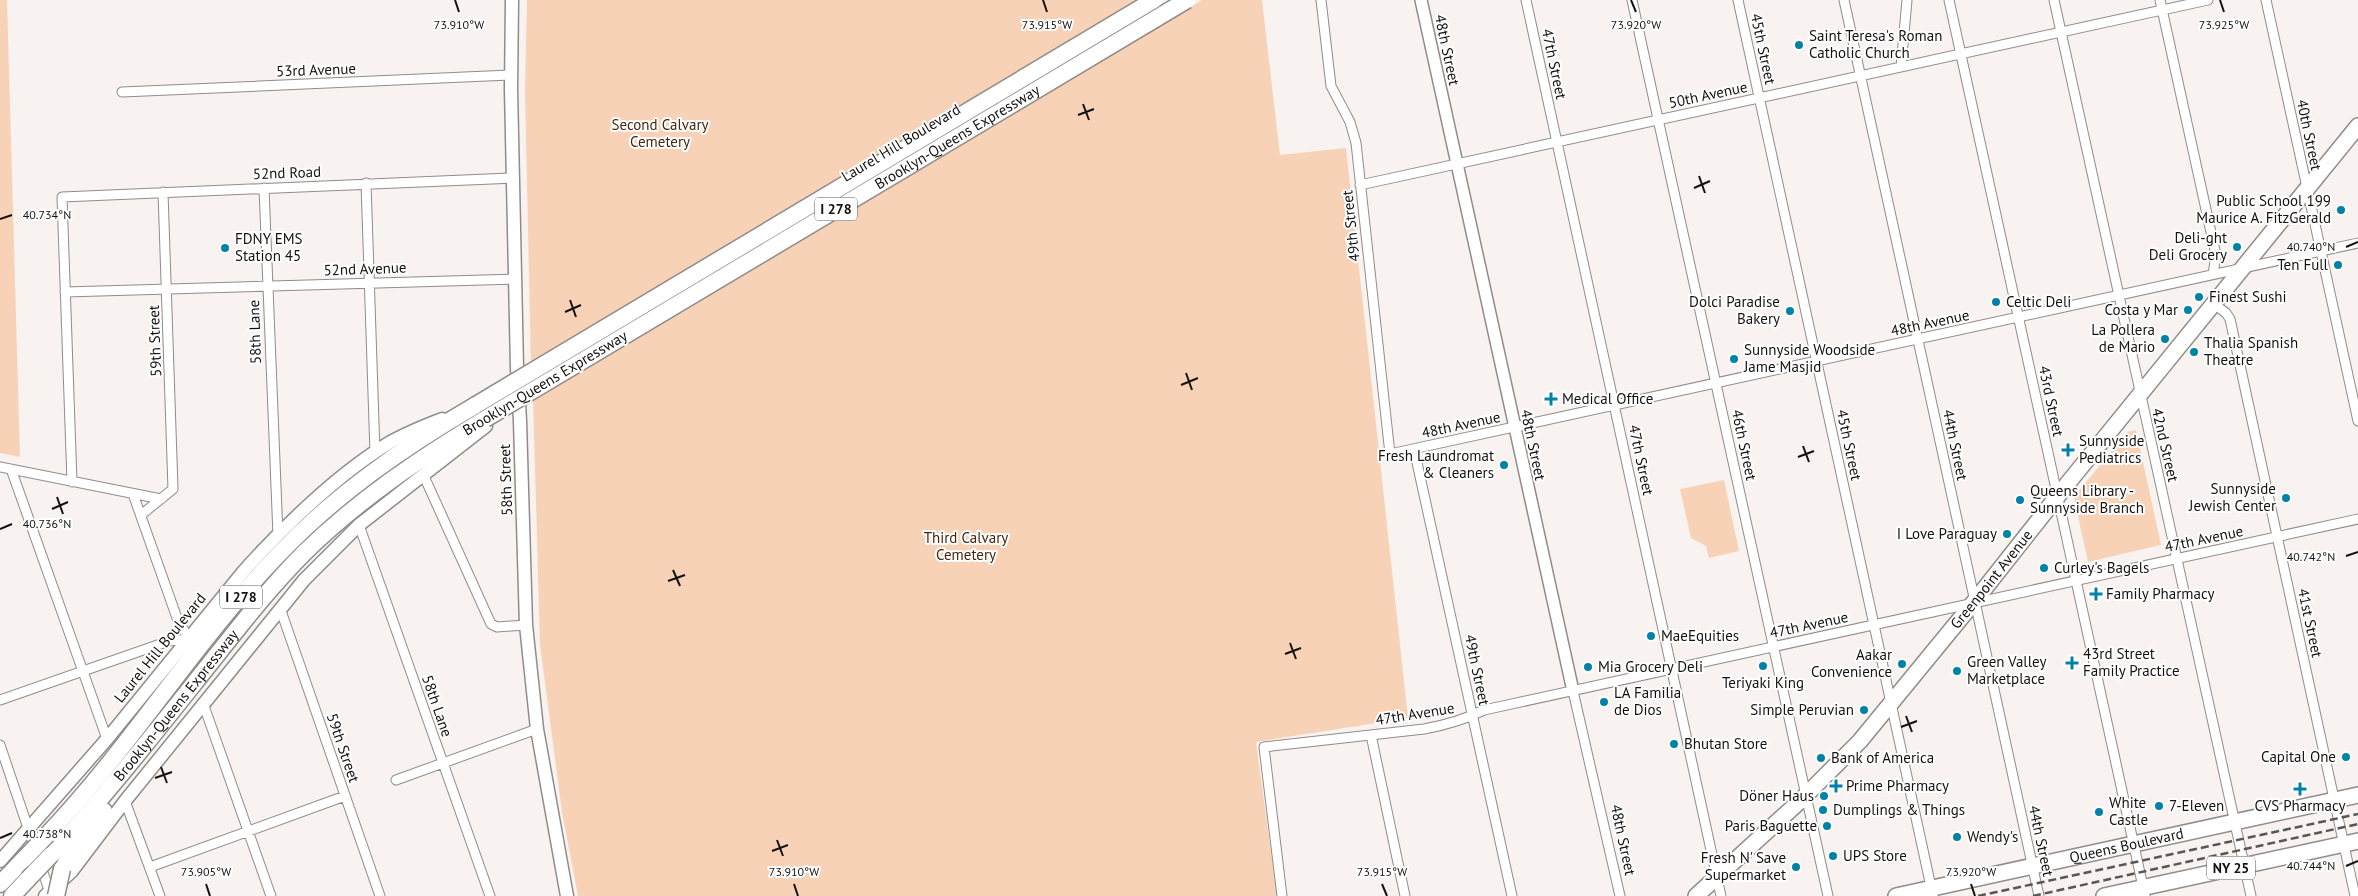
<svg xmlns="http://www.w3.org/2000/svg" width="2358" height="896" font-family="'PT Sans',sans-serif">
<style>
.green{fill:#f8d2b7}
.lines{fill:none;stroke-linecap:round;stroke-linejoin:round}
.minor-casing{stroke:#908c89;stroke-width:11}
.tertiary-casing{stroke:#908c89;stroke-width:14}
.secondary-casing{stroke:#908c89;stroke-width:15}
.primary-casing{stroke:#908c89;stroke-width:18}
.motorway-casing{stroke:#908c89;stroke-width:19}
.minor{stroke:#fff;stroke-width:9}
.tertiary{stroke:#fff;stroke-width:11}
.secondary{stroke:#fff;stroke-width:12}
.primary{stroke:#fff;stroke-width:15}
.motorway{stroke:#fff;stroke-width:16}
.rail{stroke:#595755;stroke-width:2.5;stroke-dasharray:8 4;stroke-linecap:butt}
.motorway-bridge-casing{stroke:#908c89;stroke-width:19;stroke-linecap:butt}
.motorway-bridge{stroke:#fff;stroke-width:16}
.ticks{fill:none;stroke:#141211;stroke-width:2}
.poi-dot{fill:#0082a6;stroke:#fff;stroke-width:2}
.labels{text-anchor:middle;stroke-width:4;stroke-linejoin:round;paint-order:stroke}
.shield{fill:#fff;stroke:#5a5958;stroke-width:1}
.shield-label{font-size:14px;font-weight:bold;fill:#141211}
.poi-label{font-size:15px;fill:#141211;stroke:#fff;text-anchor:start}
.street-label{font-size:15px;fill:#141211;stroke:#fff}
.park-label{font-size:15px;fill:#452710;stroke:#fff}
.ticks-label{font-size:12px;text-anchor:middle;fill:#141211;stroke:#fff;stroke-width:4;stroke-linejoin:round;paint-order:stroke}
</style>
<rect width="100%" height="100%" fill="#f8f3f0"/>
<path class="green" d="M0,0h7l13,457 -20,-4z
M527,0h617l-613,368 -6,-275z
M1202,0h60l18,155 66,-7 62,570 -152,24 21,154h-699l-16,-84 -22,-167 -7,-247z
M2136,430l25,115 -73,17 -14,-65 53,-65z
M1724,480l15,71 -30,7 -3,-12 -15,-8 -11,-49z"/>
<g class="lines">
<g class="minor-casing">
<path id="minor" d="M1321,0l10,86 19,36 6,21 34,311 968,-211
M1526,0l195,896
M1632,0l196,896
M1738,0l195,896
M1844,0l195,896
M1949,0l196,896
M2054,0l197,896
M2160,0l56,255 -3,19
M2266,0l92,421
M1901,67l6,-67
M122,92l389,-17
M366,183l9,270
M1360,185l848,-185
M264,188l14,348
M65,292l451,-13
M2214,304l12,9 4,6 125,577
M1414,449l98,447
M0,467l161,32
M11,469l96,270
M423,474l68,150 6,3 29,-2
M72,482l-10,-285 451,-19
M133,494l44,124 12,21
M141,515l32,-26 -10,-297
M359,525l131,371
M280,608l100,288
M1573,691l47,205
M0,700l169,-59 20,-2
M203,703l68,193
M1371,735l34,161
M0,745l51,151
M396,780l141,-51
M125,801l35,95
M150,867l195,-71
M1282,896l-18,-149 160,-18c22,-4 40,-9 60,-19l874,-191"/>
</g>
<g class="tertiary-casing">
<path id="tertiary" d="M1421,0l152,691"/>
</g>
<g class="secondary-casing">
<path id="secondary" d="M512,0l-1,89 6,279 3,53 6,204 11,104 30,167
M0,861l107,-122 136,-167c40,-45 95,-98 146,-129 17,-10 35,-17 53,-24
M45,896l27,-25 53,-70 179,-221 55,-55 127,-99"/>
</g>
<g class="primary-casing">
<g id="primary">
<path id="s1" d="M1696,896l104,-95 60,-60 114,-139 94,-119 290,-357"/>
<path id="s2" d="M1896,896l462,-101"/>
<path d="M2104,896l254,-55"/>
</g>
</g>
<g class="motorway-casing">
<g id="motorway">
<path d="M47,835c84,-88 147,-193 231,-280 58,-61 126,-108 198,-150"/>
<path id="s3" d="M51,855c56,-61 106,-125 157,-189 31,-39 61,-78 96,-113 54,-53 116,-95 181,-134"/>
<path d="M62,869l10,-17 32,-41"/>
<path d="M0,884l23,-24"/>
<path d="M12,896l16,-17"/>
</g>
</g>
<use href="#minor" class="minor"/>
<use href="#tertiary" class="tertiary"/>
<use href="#secondary" class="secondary"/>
<use href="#primary" class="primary"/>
<use href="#motorway" class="motorway"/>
<path class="rail" d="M1978,896l380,-82
M2033,896l325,-72"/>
<g class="motorway-bridge-casing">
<g id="motorway-bridge">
<path d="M476,405l678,-405"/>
<path id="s4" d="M485,419l702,-419"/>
<path d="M23,860l24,-25"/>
<path d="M28,879l23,-24"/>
<path d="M56,896l6,-27"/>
</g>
</g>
<use href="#motorway-bridge" class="motorway-bridge"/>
</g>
<path class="ticks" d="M455,0l4,12M1043,0l4,12M1631,0l5,12M2220,0l4,12M1083,104l6,16M1078,115l16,-6M1699,176l6,17M1694,188l16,-7M0,219l12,-4M2346,247l12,-5M570,300l6,17M565,312l16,-7M1186,373l6,17M1181,385l17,-7M1803,446l6,16M1798,457l16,-6M57,497l6,17M52,509l16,-7M0,529l12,-5M2346,556l12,-4M673,570l7,16M668,581l17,-6M1290,643l6,16M1285,654l16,-6M1906,716l6,16M1901,727l16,-6M161,767l6,16M155,778l17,-6M0,838l12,-5M777,840l6,16M772,851l16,-6M2346,866l12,-5M206,884l4,12M794,884l4,12M1382,884l5,12M1971,884l4,12"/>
<g class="poi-dot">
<circle cx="1799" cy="45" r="5"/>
<circle cx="2341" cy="210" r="5"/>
<circle cx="2237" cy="247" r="5"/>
<circle cx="225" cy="248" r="5"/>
<circle cx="2338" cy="265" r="5"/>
<circle cx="2199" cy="297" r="5"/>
<circle cx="1996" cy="302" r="5"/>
<circle cx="2188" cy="310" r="5"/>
<circle cx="1790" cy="311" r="5"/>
<circle cx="2165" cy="339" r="5"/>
<circle cx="2194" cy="352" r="5"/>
<circle cx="1734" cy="359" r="5"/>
<path d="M1548.5 391.5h5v5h5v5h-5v5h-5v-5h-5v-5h5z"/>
<path d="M2065.5 442.5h5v5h5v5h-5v5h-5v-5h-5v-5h5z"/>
<circle cx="1504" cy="465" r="5"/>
<circle cx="2286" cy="498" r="5"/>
<circle cx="2020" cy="500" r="5"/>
<circle cx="2007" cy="534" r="5"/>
<circle cx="2044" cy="568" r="5"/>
<path d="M2093.5 586.5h5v5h5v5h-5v5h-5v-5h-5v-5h5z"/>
<circle cx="1651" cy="636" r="5"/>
<path d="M2069.5 655.5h5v5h5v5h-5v5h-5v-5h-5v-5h5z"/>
<circle cx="1902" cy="664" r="5"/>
<circle cx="1763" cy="666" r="5"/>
<circle cx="1588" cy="667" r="5"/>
<circle cx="1957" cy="671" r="5"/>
<circle cx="1604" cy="702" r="5"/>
<circle cx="1864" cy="710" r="5"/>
<circle cx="1674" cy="744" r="5"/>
<circle cx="2346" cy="757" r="5"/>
<circle cx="1821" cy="758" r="5"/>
<path d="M1833.5 778.5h5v5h5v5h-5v5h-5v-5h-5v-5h5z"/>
<path d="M2297.5 781.5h5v5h5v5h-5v5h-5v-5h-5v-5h5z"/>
<circle cx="1824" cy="796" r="5"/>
<circle cx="2159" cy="806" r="5"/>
<circle cx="1823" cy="810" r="5"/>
<circle cx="2099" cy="812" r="5"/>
<circle cx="1827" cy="826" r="5"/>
<circle cx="1957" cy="837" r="5"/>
<circle cx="1833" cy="856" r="5"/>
<circle cx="1796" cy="867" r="5"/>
</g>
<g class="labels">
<g class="shield">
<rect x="815" y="197.5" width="42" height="23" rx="4"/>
<rect x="220" y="585.5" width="42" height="23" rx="4"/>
<rect x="2207" y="856.5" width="48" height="23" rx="4"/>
</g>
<g class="shield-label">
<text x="836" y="214">I 278</text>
<text x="241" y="602">I 278</text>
<text x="2231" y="873">NY 25</text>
</g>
<g class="poi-label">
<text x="1809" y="41">Saint Teresa's Roman<tspan x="1809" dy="17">Catholic Church</tspan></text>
<text x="2331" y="206" text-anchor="end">Public School 199<tspan x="2331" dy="17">Maurice A. FitzGerald</tspan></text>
<text x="2227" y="243" text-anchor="end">Deli-ght<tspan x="2227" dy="17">Deli Grocery</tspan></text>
<text x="235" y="244">FDNY EMS<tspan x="235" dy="17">Station 45</tspan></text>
<text x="2328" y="270" text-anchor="end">Ten Full</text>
<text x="2209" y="302">Finest Sushi</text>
<text x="1780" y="307" text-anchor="end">Dolci Paradise<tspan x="1780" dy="17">Bakery</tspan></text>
<text x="2006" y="307">Celtic Deli</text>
<text x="2178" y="315" text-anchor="end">Costa y Mar</text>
<text x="2155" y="335" text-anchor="end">La Pollera<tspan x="2155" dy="17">de Mario</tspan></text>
<text x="2204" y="348">Thalia Spanish<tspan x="2204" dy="17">Theatre</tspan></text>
<text x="1744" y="355">Sunnyside Woodside<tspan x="1744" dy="17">Jame Masjid</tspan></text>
<text x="1562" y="404">Medical Office</text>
<text x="2079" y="446">Sunnyside<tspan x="2079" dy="17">Pediatrics</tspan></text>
<text x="1494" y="461" text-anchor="end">Fresh Laundromat<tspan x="1494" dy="17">&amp; Cleaners</tspan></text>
<text x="2276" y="494" text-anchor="end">Sunnyside<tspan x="2276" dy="17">Jewish Center</tspan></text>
<text x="2030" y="496">Queens Library -<tspan x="2030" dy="17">Sunnyside Branch</tspan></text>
<text x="1997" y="539" text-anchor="end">I Love Paraguay</text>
<text x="2054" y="573">Curley's Bagels</text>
<text x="2106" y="599">Family Pharmacy</text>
<text x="1661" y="641">MaeEquities</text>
<text x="2083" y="659">43rd Street<tspan x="2083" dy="17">Family Practice</tspan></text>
<text x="1892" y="660" text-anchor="end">Aakar<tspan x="1892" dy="17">Convenience</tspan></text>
<text x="1967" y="667">Green Valley<tspan x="1967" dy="17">Marketplace</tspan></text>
<text x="1598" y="672">Mia Grocery Deli</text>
<text x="1763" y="688" text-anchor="middle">Teriyaki King</text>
<text x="1614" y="698">LA Familia<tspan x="1614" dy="17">de Dios</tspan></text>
<text x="1854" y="715" text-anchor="end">Simple Peruvian</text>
<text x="1684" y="749">Bhutan Store</text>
<text x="2336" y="762" text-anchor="end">Capital One</text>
<text x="1831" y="763">Bank of America</text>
<text x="1846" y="791">Prime Pharmacy</text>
<text x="1814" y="801" text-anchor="end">Döner Haus</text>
<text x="2109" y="808">White<tspan x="2109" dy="17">Castle</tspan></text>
<text x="2169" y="811">7-Eleven</text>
<text x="2300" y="811" text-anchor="middle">CVS Pharmacy</text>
<text x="1833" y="815">Dumplings &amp; Things</text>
<text x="1817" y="831" text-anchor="end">Paris Baguette</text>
<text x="1967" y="842">Wendy's</text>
<text x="1843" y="861">UPS Store</text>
<text x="1786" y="863" text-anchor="end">Fresh N' Save<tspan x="1786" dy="17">Supermarket</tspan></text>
</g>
<g class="street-label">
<text transform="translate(1763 49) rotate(78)" y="5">45th Street</text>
<text transform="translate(1447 50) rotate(78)" y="5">48th Street</text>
<text transform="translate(1554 64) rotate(78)" y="5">47th Street</text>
<text transform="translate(316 70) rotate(-2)" y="5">53rd Avenue</text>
<text transform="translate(1708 95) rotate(-12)" y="5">50th Avenue</text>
<text transform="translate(2309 135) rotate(78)" y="5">40th Street</text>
<text dy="5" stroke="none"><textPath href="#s4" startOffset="550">Brooklyn-Queens Expressway</textPath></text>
<text transform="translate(901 143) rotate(-31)" y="5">Laurel Hill Boulevard</text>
<text transform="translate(287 173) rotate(-2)" y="5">52nd Road</text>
<text transform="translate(1351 226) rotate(-96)" y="5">49th Street</text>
<text transform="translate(365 269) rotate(-2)" y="5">52nd Avenue</text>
<text transform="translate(1930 323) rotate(-12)" y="5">48th Avenue</text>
<text transform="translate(255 332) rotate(-92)" y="5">58th Lane</text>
<text transform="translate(155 341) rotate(-92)" y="5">59th Street</text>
<text transform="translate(545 383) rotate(-31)" y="5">Brooklyn-Queens Expressway</text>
<text transform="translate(2051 401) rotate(78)" y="5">43rd Street</text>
<text transform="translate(1461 425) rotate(-12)" y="5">48th Avenue</text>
<text transform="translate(1533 445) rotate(78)" y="5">48th Street</text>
<text transform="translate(1744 445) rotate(78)" y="5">46th Street</text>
<text transform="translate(1849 445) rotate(78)" y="5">45th Street</text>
<text transform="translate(1955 445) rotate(78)" y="5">44th Street</text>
<text transform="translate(2165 445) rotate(77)" y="5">42nd Street</text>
<text transform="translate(1641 460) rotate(78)" y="5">47th Street</text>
<text transform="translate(506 480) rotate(-92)" y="5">58th Street</text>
<text transform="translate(2204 539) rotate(-12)" y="5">47th Avenue</text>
<text dy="5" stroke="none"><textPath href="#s1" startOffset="434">Greenpoint Avenue</textPath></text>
<text transform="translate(2310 623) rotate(78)" y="5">41st Street</text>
<text transform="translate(1809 625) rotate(-12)" y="5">47th Avenue</text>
<text transform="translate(160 648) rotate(-51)" y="5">Laurel Hill Boulevard</text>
<text transform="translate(1477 670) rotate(78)" y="5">49th Street</text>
<text dy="5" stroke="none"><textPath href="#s3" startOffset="195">Brooklyn-Queens Expressway</textPath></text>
<text transform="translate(437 706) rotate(71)" y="5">58th Lane</text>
<text transform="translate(1415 714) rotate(-9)" y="5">47th Avenue</text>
<text transform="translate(343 748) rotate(71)" y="5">59th Street</text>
<text transform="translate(1623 840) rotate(78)" y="5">48th Street</text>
<text transform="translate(2041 841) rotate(78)" y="5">44th Street</text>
<text dy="5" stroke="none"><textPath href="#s2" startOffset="236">Queens Boulevard</textPath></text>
</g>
<g class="park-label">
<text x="660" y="130">Second Calvary<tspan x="660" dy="17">Cemetery</tspan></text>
<text x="966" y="543">Third Calvary<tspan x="966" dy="17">Cemetery</tspan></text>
</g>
</g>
<g class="ticks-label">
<text x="459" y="29">73.910°W</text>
<text x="1047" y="29">73.915°W</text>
<text x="1636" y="29">73.920°W</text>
<text x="2224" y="29">73.925°W</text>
<text x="47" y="219">40.734°N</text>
<text x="2311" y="251">40.740°N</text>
<text x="47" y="528">40.736°N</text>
<text x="2311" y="561">40.742°N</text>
<text x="47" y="838">40.738°N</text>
<text x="2311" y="870">40.744°N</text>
<text x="206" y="876">73.905°W</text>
<text x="794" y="876">73.910°W</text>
<text x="1382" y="876">73.915°W</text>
<text x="1971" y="876">73.920°W</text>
</g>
</svg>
